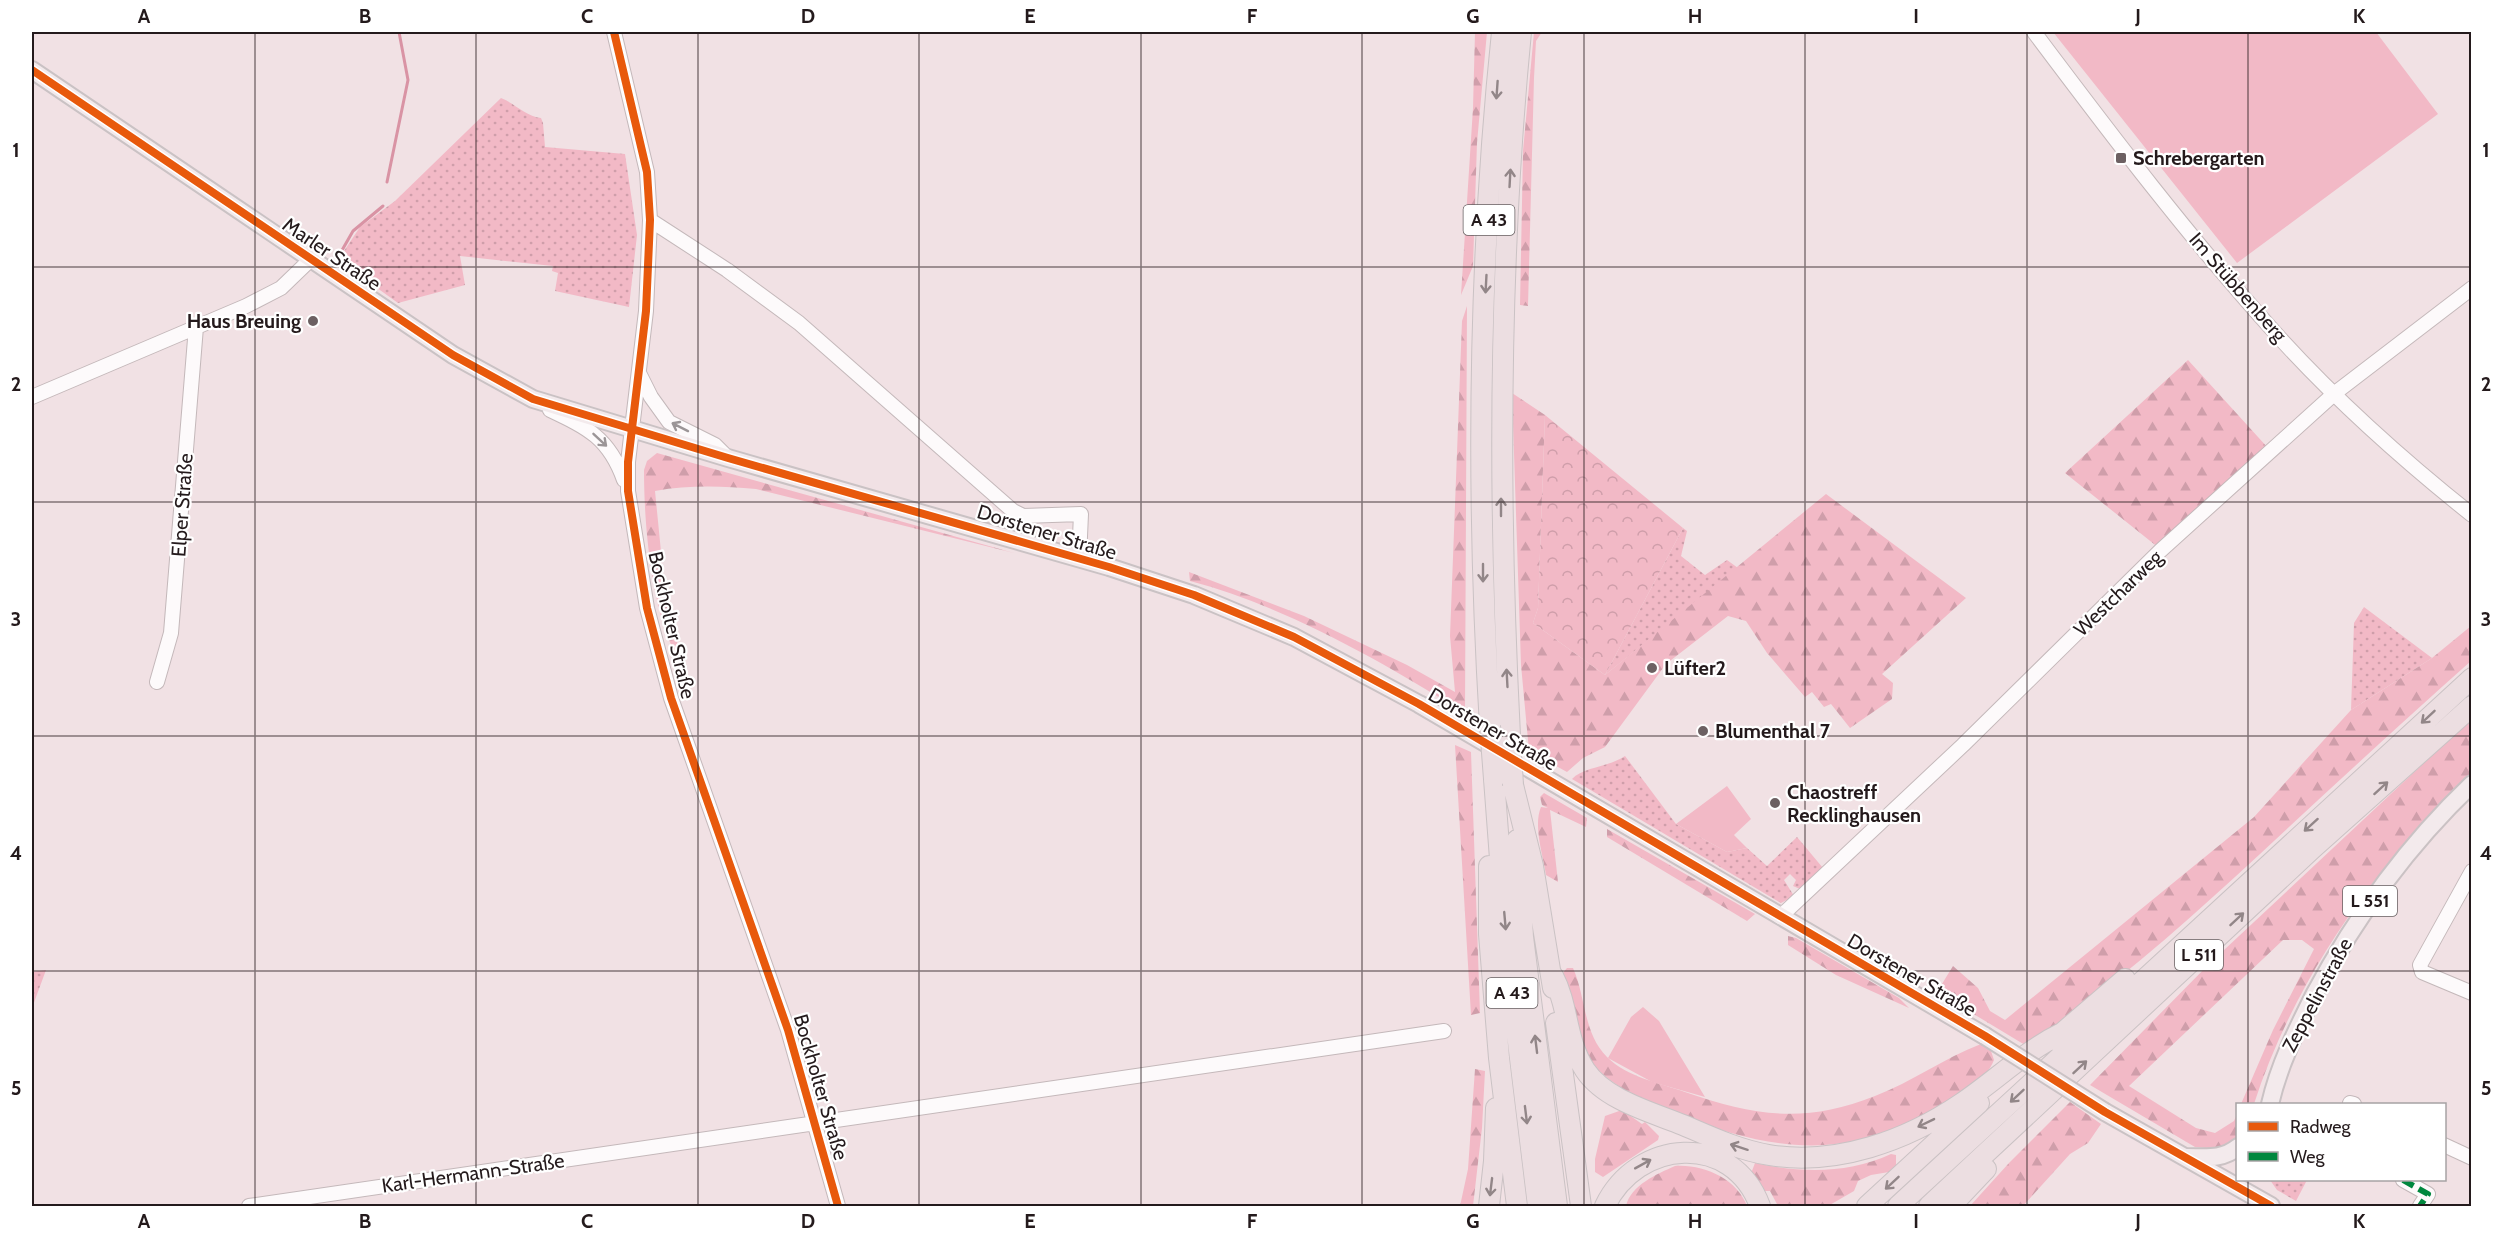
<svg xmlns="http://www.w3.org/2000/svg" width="2503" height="1238" font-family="Cabin,sans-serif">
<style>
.grass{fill:url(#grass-dots)}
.forest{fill:url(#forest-firs)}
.park{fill:url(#park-crowns)}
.garden{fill:#f2b9c6}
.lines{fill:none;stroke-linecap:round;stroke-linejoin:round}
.stream{stroke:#d993a4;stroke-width:3}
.minor-casing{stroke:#c4b8ba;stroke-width:16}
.major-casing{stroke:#cac2c4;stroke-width:20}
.highway-casing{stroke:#cac2c4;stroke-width:22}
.minor{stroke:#fdfafb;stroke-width:14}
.major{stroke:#f3eaec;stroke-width:16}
.highway{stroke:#ecdee1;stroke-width:20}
.major-bridge-casing{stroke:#cac2c4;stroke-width:20;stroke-linecap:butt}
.highway-bridge-casing{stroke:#cac2c4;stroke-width:22;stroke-linecap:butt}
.major-bridge{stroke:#f3eaec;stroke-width:16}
.highway-bridge{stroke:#ecdee1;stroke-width:20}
.quiet{stroke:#00873e;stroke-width:6;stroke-dasharray:12 6;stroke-linecap:butt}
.cycleway-casing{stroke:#fff;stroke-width:11}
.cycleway{stroke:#e8590c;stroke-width:8}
.oneway{stroke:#928688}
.oneway2{stroke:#9b9597}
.grid{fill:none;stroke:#241a1c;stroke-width:1.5;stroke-opacity:0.55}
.poi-dot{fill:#6c6062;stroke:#fff;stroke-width:2}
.labels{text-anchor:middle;stroke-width:4.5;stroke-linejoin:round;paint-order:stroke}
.shield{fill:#fff;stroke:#665f60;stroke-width:1.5}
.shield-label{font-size:18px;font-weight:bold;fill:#241a1c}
.poi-label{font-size:20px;font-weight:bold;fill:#241a1c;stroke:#fff;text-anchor:start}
.street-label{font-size:20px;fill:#241a1c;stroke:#fff}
.neatline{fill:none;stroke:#241a1c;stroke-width:2}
.grid-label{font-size:20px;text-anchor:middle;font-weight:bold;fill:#241a1c}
</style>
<defs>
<pattern id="grass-dots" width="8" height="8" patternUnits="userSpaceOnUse" patternTransform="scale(1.5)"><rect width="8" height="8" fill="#f2b9c6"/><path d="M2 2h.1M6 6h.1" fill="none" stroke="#cf9eaa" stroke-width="1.8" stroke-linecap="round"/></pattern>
<pattern id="forest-firs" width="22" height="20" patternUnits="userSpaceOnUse" patternTransform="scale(1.5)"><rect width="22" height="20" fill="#f2b9c6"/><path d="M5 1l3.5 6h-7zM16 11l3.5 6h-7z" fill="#cf9eaa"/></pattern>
<pattern id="park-crowns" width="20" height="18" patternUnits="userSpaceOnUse" patternTransform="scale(1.5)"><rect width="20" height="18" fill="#f2b9c6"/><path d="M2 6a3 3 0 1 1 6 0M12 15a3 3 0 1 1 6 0" fill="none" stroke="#cf9eaa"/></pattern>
</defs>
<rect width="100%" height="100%" fill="#f1e1e4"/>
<path class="grass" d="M501,98c13,5 25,18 40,20l2,5 2,24 80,7 12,81 -8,72 -74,-16 3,-18 -6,-2 1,-5 -93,-10 5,29 -67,18 -60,-43 22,-33 35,-26z
M1683,528l4,3 -6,25 24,19 22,-15 11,8 -133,107z
M2364,607l68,51 -81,52 3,-87z
M1625,756l51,68 51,28 20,-4 20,18 30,-29 26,31 -23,21 -7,-3 3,-6 -6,-6 -6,6 10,16 -13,7 -209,-124c11,-12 37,-12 53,-23z
M46,970l-14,38v-36z
M2270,1180h37l-11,21 -19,-11z"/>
<path class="forest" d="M1475,32h12l-10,111 -4,123 -12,29 12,-187z
M1534,32h8l-6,9 -2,37 -6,228 -8,-1 3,-154z
M1467,306l-2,407c-84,-52 -180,-107 -275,-132l-1,-9 115,44 103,49 48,27 -5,-56 12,-315z
M2188,360l80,88 -109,100 -94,-75z
M1512,393l33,22 -7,193 -5,15 72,52 221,-181 140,104 -84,76 11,9 -1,16 -42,29 -19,-24 -7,3 -12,-15 -7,5 -38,-44 -21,-32 -18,-5 -62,48 -61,83 -22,11 -16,14 -38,-21 -8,-86z
M657,453l357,100 -258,-64c-35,-3 -67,-4 -101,2l11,111 22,80c-6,-14 -13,-28 -19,-42 -19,-49 -25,-118 -25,-170l3,-9z
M2471,626v35c-71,63 -141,128 -211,193 -74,68 -149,137 -235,191l-88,-53 16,-26 25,22 12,23 15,9 249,-203 97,-107 81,-52z
M2471,719v54c-94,90 -177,207 -217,331h-13l32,-74 41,-81 -12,-9h-19l-154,146 67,42 19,5 19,-12 3,-7v23l-6,6 -14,6 -22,-2 -105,-62 119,-121z
M1455,745l16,7 9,261 -9,2z
M1544,793l43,25 -1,9 -36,-17 8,72 -12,-7c-3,-20 -13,-49 -5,-68l7,1 -6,-3 -2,-8z
M1607,829l148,85 -8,7 -140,-84z
M1788,936l8,2 103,60 10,10 -73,-33 -48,-30z
M1567,968h6c13,29 10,65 34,89 20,20 53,26 78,35 69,24 120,32 190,4 37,-14 69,-38 106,-52l10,7 3,9c-9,22 -30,31 -50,43 -94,59 -167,50 -265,12 -32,-13 -67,-27 -89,-54 -18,-21 -21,-60 -28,-87z
M1475,1069l10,2 -3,57 -9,78h-13l8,-37z
M2070,1102l31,22 -13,19 -18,11 -47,52h-53l39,-43z
M1622,1110l20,14 3,-2 14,14 -1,4 -55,37 -8,-5v-13l10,-43z
M1891,1154l5,1v10l-7,7 -18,3 -13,6 -4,10 -26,15h-50l-8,-15h-7l-13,-15 5,-13c46,10 93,11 136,-9z
M1675,1166c29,-2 62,13 72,40h-121c5,-21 31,-32 49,-40z"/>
<path class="park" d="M1545,415l138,113 -78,147 -72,-52 5,-15z"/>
<path class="garden" d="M2053,32h323l62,82 -201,149z
M1727,786l24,33 -17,16 13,13 -20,4 -51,-28z
M1643,1007l16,14 46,76 -53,-15 -44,-24 23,-41z"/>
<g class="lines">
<path class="stream" d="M387,182l21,-102 -9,-48
M341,252l12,-21 30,-25"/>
<g class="minor-casing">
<path id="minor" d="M614,32l33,140 3,48 -4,91 -18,151v29l19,117 24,90 117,332 50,176
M2034,32c78,104 157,208 244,304 59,65 125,124 194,179
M650,220l77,50 72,53 214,188 10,5 58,-2 -2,45
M639,373l12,24 18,25 46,23 13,13
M32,397l214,-91 35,-18 29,-28
M550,410c38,18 59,28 74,70
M157,682l14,-49 25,-306
M2472,871l-52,94 2,7 50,21
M1780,917l183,-172 197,-194 175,-158 137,-105
M2350,1103l4,1
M2444,1145l28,13
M2403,1180l25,14 -8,12
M249,1206l1195,-175"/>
</g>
<g class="major-casing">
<path id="major" d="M32,70l421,285 80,44 195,59 381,109 85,28 100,42 125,67 566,332
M2270,1104c9,-39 26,-73 44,-109 42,-79 93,-149 158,-211
M2105,1112l166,94
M2187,1157c19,0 35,3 51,-10"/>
</g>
<g class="highway-casing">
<path id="highway" d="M1490,726c-14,-230 -12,-464 12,-694
M1510,736c-12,-236 -12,-469 11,-704
M1494,779l13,173 31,254
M1513,785l20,81 20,122
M1517,840l6,97 34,269
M1489,866v68l10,124 18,148
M1553,976c16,30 12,63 32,94 20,30 66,42 98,55 28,12 56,25 86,30 67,11 137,-14 193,-52 34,-23 63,-52 100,-70
M1556,1023l25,183
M2054,1040l71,-61
M1489,1206l5,-45 2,-53
M1605,1206c32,-67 127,-75 155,0
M1867,1206l112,-103
M1898,1206l574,-528
M1929,1206l383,-357 160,-143
M1951,1206l35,-37"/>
</g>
<use href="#minor" class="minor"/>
<use href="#major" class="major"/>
<use href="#highway" class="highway"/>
<g class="major-bridge-casing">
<path id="major-bridge" d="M1985,1036l120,76"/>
</g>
<g class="highway-bridge-casing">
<path id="highway-bridge" d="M1490,726l4,53
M1510,736l3,49"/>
</g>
<use href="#major-bridge" class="major-bridge"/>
<use href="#highway-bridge" class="highway-bridge"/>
<path class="quiet" d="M2403,1180l25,14 -8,12"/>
<g class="cycleway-casing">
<path id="cycleway" d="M614,32l33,140 3,48 -4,91 -18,151v29l19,117 24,90 117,332 50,176
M32,70l421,285 80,44 195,59 381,109 85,28 100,42 125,67 566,332 120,76 166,94"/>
</g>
<use href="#cycleway" class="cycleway"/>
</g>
<defs><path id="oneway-shaft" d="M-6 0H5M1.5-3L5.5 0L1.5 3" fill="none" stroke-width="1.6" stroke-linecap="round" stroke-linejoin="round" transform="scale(1.5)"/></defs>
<g class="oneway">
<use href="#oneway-shaft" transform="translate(1497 90) rotate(94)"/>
<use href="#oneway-shaft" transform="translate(1510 178) rotate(-87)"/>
<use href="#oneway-shaft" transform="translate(1486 284) rotate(93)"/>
<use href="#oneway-shaft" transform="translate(1501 507) rotate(-90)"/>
<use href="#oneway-shaft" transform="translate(1483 573) rotate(90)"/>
<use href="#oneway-shaft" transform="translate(1507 678) rotate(-93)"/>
<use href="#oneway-shaft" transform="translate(2428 717) rotate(137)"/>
<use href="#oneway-shaft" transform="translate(2381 788) rotate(-42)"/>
<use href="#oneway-shaft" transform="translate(2311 825) rotate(138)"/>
<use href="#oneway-shaft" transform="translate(2237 919) rotate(-43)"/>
<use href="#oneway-shaft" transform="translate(1505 921) rotate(85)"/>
<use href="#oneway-shaft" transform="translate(1536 1044) rotate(-97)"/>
<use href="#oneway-shaft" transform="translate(2080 1067) rotate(-43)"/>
<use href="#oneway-shaft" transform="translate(2017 1096) rotate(137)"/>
<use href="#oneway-shaft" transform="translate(1526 1115) rotate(83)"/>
<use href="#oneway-shaft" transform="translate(1926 1123) rotate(154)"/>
<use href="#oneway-shaft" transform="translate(1739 1147) rotate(-162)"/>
<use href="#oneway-shaft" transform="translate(1643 1164) rotate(-29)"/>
<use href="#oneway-shaft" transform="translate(1892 1183) rotate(137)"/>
<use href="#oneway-shaft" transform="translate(1491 1187) rotate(97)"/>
</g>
<g class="oneway2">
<use href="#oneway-shaft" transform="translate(680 427) rotate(-153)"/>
<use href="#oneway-shaft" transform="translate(600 440) rotate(43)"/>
</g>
<path class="grid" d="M255,32v1174M476,32v1174M698,32v1174M919,32v1174M1141,32v1174M1362,32v1174M1584,32v1174M1805,32v1174M2027,32v1174M2248,32v1072M32,267h2440M32,502h2440M32,736h2440M32,971h2440M2248,1180v26"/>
<g class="poi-dot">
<rect x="2115" y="152" width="12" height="12" rx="3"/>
<circle cx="313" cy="321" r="6"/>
<circle cx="1652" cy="668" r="6"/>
<circle cx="1703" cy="731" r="6"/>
<circle cx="1775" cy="803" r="6"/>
</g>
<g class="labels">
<g class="shield">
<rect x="1463.5" y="205" width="51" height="30" rx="4.5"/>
<rect x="2343" y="886" width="54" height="30" rx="4.5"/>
<rect x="2175" y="940" width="48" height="30" rx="4.5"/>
<rect x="1486.5" y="978" width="51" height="30" rx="4.5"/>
</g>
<g class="shield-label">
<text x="1489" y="226">A 43</text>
<text x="2370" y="907">L 551</text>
<text x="2199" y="961">L 511</text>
<text x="1512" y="999">A 43</text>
</g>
<g class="poi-label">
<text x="2133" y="165">Schrebergarten</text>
<text x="301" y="328" text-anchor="end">Haus Breuing</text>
<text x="1664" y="675">Lüfter2</text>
<text x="1715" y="738">Blumenthal 7</text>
<text x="1787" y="799">Chaostreff<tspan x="1787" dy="23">Recklinghausen</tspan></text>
</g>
<g class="street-label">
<text transform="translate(332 254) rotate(34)" y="7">Marler Straße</text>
<text transform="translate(2238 287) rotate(49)" y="7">Im Stübbenberg</text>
<text transform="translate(182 505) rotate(-86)" y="7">Elper Straße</text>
<text transform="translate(1047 532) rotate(17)" y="7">Dorstener Straße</text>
<text transform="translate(2118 593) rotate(-44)" y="7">Westcharweg</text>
<text transform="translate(672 625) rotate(77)" y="7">Bockholter Straße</text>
<text transform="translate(1493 729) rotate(30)" y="7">Dorstener Straße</text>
<text transform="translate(1912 975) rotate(30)" y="7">Dorstener Straße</text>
<text transform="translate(2317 995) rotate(-62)" y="7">Zeppelinstraße</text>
<text transform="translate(821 1087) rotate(74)" y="7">Bockholter Straße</text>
<text transform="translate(473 1173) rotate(-8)" y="7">Karl-Hermann-Straße</text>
</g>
</g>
<rect width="2503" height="1238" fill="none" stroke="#ffffff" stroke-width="66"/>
<rect x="2236" y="1103" width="210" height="78" fill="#ffffff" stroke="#a7a3a4" stroke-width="1.5"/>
<rect x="2248" y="1122" width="30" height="9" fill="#e8590c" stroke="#a7a3a4" stroke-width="1.5"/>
<text x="2290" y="1133" font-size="18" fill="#241a1c">Radweg</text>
<rect x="2248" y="1152" width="30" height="9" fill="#00873e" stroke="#a7a3a4" stroke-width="1.5"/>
<text x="2290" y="1163" font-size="18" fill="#241a1c">Weg</text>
<rect x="33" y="33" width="2437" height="1172" class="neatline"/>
<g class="grid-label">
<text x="144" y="23">A</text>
<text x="365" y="23">B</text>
<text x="587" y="23">C</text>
<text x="808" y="23">D</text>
<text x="1030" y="23">E</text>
<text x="1252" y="23">F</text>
<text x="1473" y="23">G</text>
<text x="1695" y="23">H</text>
<text x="1916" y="23">I</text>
<text x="2138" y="23">J</text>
<text x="2359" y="23">K</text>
<text x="16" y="157">1</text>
<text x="2486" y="157">1</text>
<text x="16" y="391">2</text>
<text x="2486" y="391">2</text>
<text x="16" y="626">3</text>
<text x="2486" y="626">3</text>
<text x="16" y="860">4</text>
<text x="2486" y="860">4</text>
<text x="16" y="1095">5</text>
<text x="2486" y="1095">5</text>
<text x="144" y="1228">A</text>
<text x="365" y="1228">B</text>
<text x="587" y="1228">C</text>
<text x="808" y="1228">D</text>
<text x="1030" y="1228">E</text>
<text x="1252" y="1228">F</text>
<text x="1473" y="1228">G</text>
<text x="1695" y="1228">H</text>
<text x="1916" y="1228">I</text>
<text x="2138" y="1228">J</text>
<text x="2359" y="1228">K</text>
</g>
</svg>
